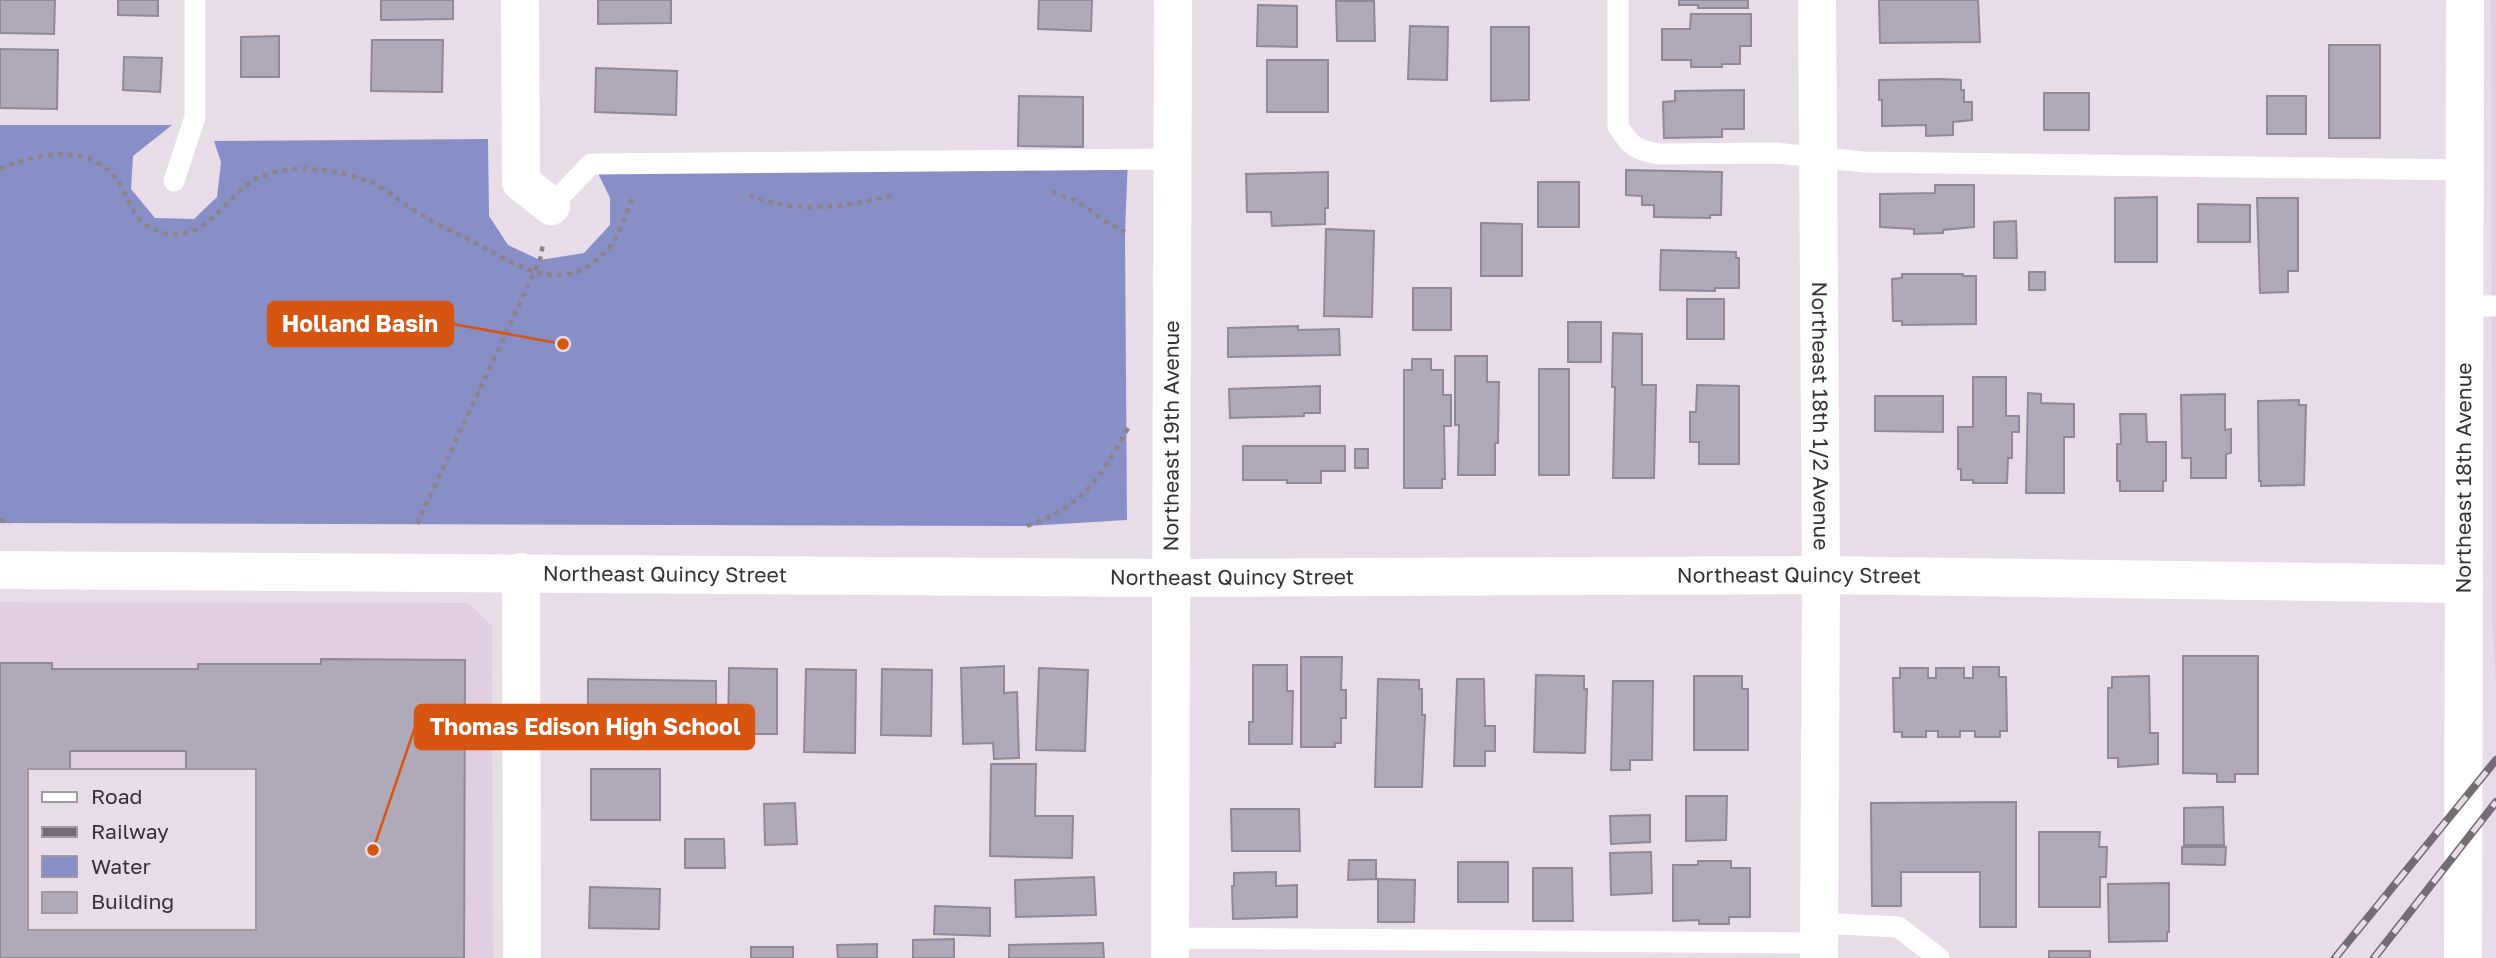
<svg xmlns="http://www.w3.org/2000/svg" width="2496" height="958" font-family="'Golos Text',sans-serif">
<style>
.built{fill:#e1cee2;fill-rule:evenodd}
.water{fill:#888fc6}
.building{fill:#afa9b9;stroke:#8e8998;stroke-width:2;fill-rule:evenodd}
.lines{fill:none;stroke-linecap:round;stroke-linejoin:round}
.path{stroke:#8c838c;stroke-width:4.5;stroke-dasharray:5 5;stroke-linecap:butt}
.lane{stroke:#fff;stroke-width:21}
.street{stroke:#fff;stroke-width:38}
.secondary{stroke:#fff;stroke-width:38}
.rail-casing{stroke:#746c74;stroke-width:8}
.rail{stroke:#e9dce9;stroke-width:5;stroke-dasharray:16;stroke-linecap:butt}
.labels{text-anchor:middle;stroke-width:5;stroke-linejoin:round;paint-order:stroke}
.street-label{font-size:21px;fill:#363136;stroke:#e9dce9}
.leader{fill:none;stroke:#d65510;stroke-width:2.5}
.callout-dot{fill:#d65510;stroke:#e9dce9;stroke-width:2.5}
.callout{fill:#d65510;stroke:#d65510;stroke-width:2.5}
.callout-label{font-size:23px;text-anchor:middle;font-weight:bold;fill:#fff}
</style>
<rect width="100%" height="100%" fill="#e9dce9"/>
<path class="built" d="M2491,0h5v686l-4,-65z
M0,602l469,1 23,23 1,332h-493zM30,771h224v157h-224z"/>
<path class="water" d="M0,125h172l-39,31 -2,33 24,29 39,1 23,-22 4,-35 -7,-21 274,-2 1,77 19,29 32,15 44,-7 26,-28v-27l-14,-29 532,-11 -3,74 2,288 -100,6 -1027,-3z"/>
<path class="building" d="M0,0h55l-1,34 -54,-1z
M118,0h40v16l-40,-1z
M381,0h72v19l-72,1z
M598,0h73v23l-73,1z
M1039,0h53l-1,31 -53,-2z
M1679,0h69v8h-50v-3h-19z
M1879,0h99l2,42 -100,1z
M1336,1h38l1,40h-38z
M1258,5l39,1v41l-40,-1z
M1691,14h60v32h-11v18h-18v3h-31v-7h-29v-31h28z
M1410,26l38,1 -1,53 -39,-1z
M1491,27h38v73l-38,1z
M279,36v41h-38v-40z
M372,40h71l-1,52 -71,-1z
M2329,45h51v93h-51z
M0,49l58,1 -1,59 -57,-1z
M124,57l38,1 -2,34 -37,-2z
M1267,60h61v52h-61z
M596,68l81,3 -1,44 -81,-3z
M1940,79l21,1v10h3v12h8v18l-19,2v13l-27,1v-11l-44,1v-26h-3v-20z
M1744,90v39h-22v8l-58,1 -1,-36 12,-1v-10z
M2044,93h45v37h-45z
M1019,96l64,1v50l-65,-1z
M2267,96h39v38h-39z
M1626,170l96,2 -1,43h-11v3l-56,-1v-12h-12v-9l-16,-1z
M1328,172v36h-3v16l-53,2 -1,-14h-24l-1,-38z
M1538,182h41v45h-41z
M1935,185h39v42l-31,3v3l-29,1v-5l-34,-2v-33l55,-1z
M2157,197v65h-42v-64z
M2257,198h41v73h-10v21l-28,1z
M2198,204l52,1v37h-52z
M2016,221l1,37h-23v-36z
M1481,223l41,1v52h-41z
M1326,229l48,2 -2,86 -48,-1z
M1661,250l75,2v6h3v30h-24v3l-55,-1z
M2029,272h16v18h-16z
M1902,274h61v2h13v48l-74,1v-4h-9l-1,-42 10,-1z
M1413,288h38v42h-38z
M1687,299h37v40h-37z
M1568,322h33v40h-33z
M1298,326v4l41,-1 1,26 -112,2v-29z
M1613,333l29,1v51h14l-2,93h-41l2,-91h-3z
M1455,356h32v26h12l-1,61h-3v32h-37l1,-50h-4z
M1412,359h19v11h12v25h8v31h-7l1,53h-3v9h-38v-118h8z
M1539,369h30v106h-30z
M1973,377h33v39h13v16h-7v26h-4l-1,25h-34v-3h-12v-11h-3v-42h15z
M1697,385l42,1v78h-40v-22h-9v-30h6z
M1320,386v27h-16v3l-74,2 -1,-29z
M2028,393l13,1v9l33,1v33h-10v56h-38z
M2225,394v36l6,-1v24l-5,1v24h-35v-20h-9l-1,-63z
M1875,396h68v36l-68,-1z
M2299,400v5h7l-2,80 -43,1v-5h-2l-1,-80z
M2120,414h26l1,28h19v39h-3v10h-43v-10h-3v-37h4z
M1243,446h102v25h-24v12h-34v-3h-44z
M1355,449h13v19h-13z
M2183,656h75v118h-23v8h-18v-8l-34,-1z
M1301,657h41l-1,33h5v28h-5v25h-6v4h-34z
M321,659l144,1 -1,298h-464v-295h52v6h146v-5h123zM70,751h116v20h68v157h-224v-157h40z
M1253,665h34v26h6l-1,53h-43v-22h4z
M1004,666v27l13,-1 2,66 -25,1 -1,-16 -30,1 -2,-76z
M1973,667h26v10h7l1,54h-7v6h-25v-6h-15v6h-22v-6h-12v6h-24v-5h-8l-1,-54h7v-10h28v10h8v-10h28v10h9z
M729,668l48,1v65h-49z
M1039,668l49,2 -3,81 -49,-1z
M806,669l50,1 -1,83 -51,-1z
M882,669l50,1 -1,66 -50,-1z
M1536,675l48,1v13h3l-2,64 -51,-1z
M1694,676h48v13h6v61h-54z
M2149,676l1,57h8v31l-40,3v-9h-10v-70h4v-11z
M588,679l128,2v46l-128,-2z
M1378,679l41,1v9h3v26h3l-3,72h-47z
M1457,679h27l1,47h10v25h-10v15h-31z
M1613,681h40l-1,79h-22v10h-19z
M991,764h45l-1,52h38l-1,42 -82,-2z
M591,769h69v51h-69z
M1686,796h41l-1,44 -40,1z
M2016,802v125h-36v-55h-79v34h-29l-1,-103z
M795,803l2,41 -32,1 -1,-41z
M2223,807l1,38h-40v-37z
M1231,809h68l1,42h-68z
M1650,815v27l-39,2 -1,-28z
M2039,832h61l-1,15h8l-1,30h-6v30h-61z
M685,839h39l1,29h-40z
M2182,847h44l-1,18 -43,-1z
M1651,852l1,41 -41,2 -1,-42z
M1349,860h27v19l-28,1z
M1698,861h33v7h19v49h-21v7h-30v-4l-26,1v-56h25z
M1458,862h50v40h-50z
M1533,868h39l1,53h-40z
M1276,872v14l21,-1v32l-64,2 -1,-33h2v-13z
M1094,877l2,38 -80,2 -1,-37z
M1378,879l37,1 -1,42h-36z
M2169,883v49h-2v9l-58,1 -1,-58z
M590,887l70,2 -1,40 -70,-1z
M935,906l55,2v28l-56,-2z
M954,939v19h-41v-18z
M1103,943l1,15h-95v-13z
M877,944v14h-39l-1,-13z
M751,947h42v11h-42z
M2049,951h41v7h-41z"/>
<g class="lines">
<path class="path" d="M0,169c34,-15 85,-26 113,6 18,20 15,45 45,56 46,16 63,-31 96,-51 10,-6 30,-10 41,-11 25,-1 54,4 78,14 15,7 29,20 44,29 19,12 40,22 61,32 43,24 86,53 128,7 16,-16 18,-37 28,-56
M1052,192l25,9 26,19 22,12
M749,195c47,20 97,12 145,0
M0,520l10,3
M417,524l123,-264 3,-16
M1027,526c58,-22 72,-46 101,-98"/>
<path class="lane" d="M1618,0v126c12,20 18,24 41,28l117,-1 88,9 603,8
M174,181l21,-64v-117
M551,206l40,-42 581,-5
M2466,306h30
M1819,923l79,4 41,31
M1170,938l649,5"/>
<g class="street">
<path d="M520,0l1,182 30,24"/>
<path id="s1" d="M1817,0l4,575 -2,383"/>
<path id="s2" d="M0,570l1171,8 650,-3 643,9"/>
<path d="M521,572l1,386"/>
<path id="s3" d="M1170,958l3,-958"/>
</g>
<path class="secondary" id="s4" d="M2463,958l2,-958"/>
<g class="rail-casing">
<path id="rail" d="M2335,958l161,-198
M2374,958l122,-156"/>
</g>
<use href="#rail" class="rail"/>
</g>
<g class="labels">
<g class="street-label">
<text dy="7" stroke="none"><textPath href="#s1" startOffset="416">Northeast 18th 1/2 Avenue</textPath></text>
<text dy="7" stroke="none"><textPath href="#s3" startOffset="522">Northeast 19th Avenue</textPath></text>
<text dy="7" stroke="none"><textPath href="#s4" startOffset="480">Northeast 18th Avenue</textPath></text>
<text dy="7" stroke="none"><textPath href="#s2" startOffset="665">Northeast Quincy Street</textPath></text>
<text dy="7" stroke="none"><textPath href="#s2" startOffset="1799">Northeast Quincy Street</textPath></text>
<text dy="7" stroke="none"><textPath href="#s2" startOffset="1232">Northeast Quincy Street</textPath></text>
</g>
</g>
<path class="leader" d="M563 344L453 324M373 850L415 727"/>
<g class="callout-dot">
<circle cx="563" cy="344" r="7"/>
<circle cx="373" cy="850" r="7"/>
</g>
<g class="callout">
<rect x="268" y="302" width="185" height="44" rx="7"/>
<rect x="415" y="705" width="339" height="44" rx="7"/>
</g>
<g class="callout-label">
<text x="360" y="332">Holland Basin</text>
<text x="585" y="735">Thomas Edison High School</text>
</g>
<rect x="28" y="769" width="228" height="161" fill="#e9dce9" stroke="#a198a1" stroke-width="2"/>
<rect x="42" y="792" width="35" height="10" fill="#ffffff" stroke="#a198a1" stroke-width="2"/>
<text x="91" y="804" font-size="21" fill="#363136">Road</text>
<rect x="42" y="827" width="35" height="10" fill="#746c74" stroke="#a198a1" stroke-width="2"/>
<text x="91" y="839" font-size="21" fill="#363136">Railway</text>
<rect x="42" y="856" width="35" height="21" fill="#888fc6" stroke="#a198a1" stroke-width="2"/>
<text x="91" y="874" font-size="21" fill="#363136">Water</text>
<rect x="42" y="892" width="35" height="21" fill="#afa9b9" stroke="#a198a1" stroke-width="2"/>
<text x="91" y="909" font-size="21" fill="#363136">Building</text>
</svg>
